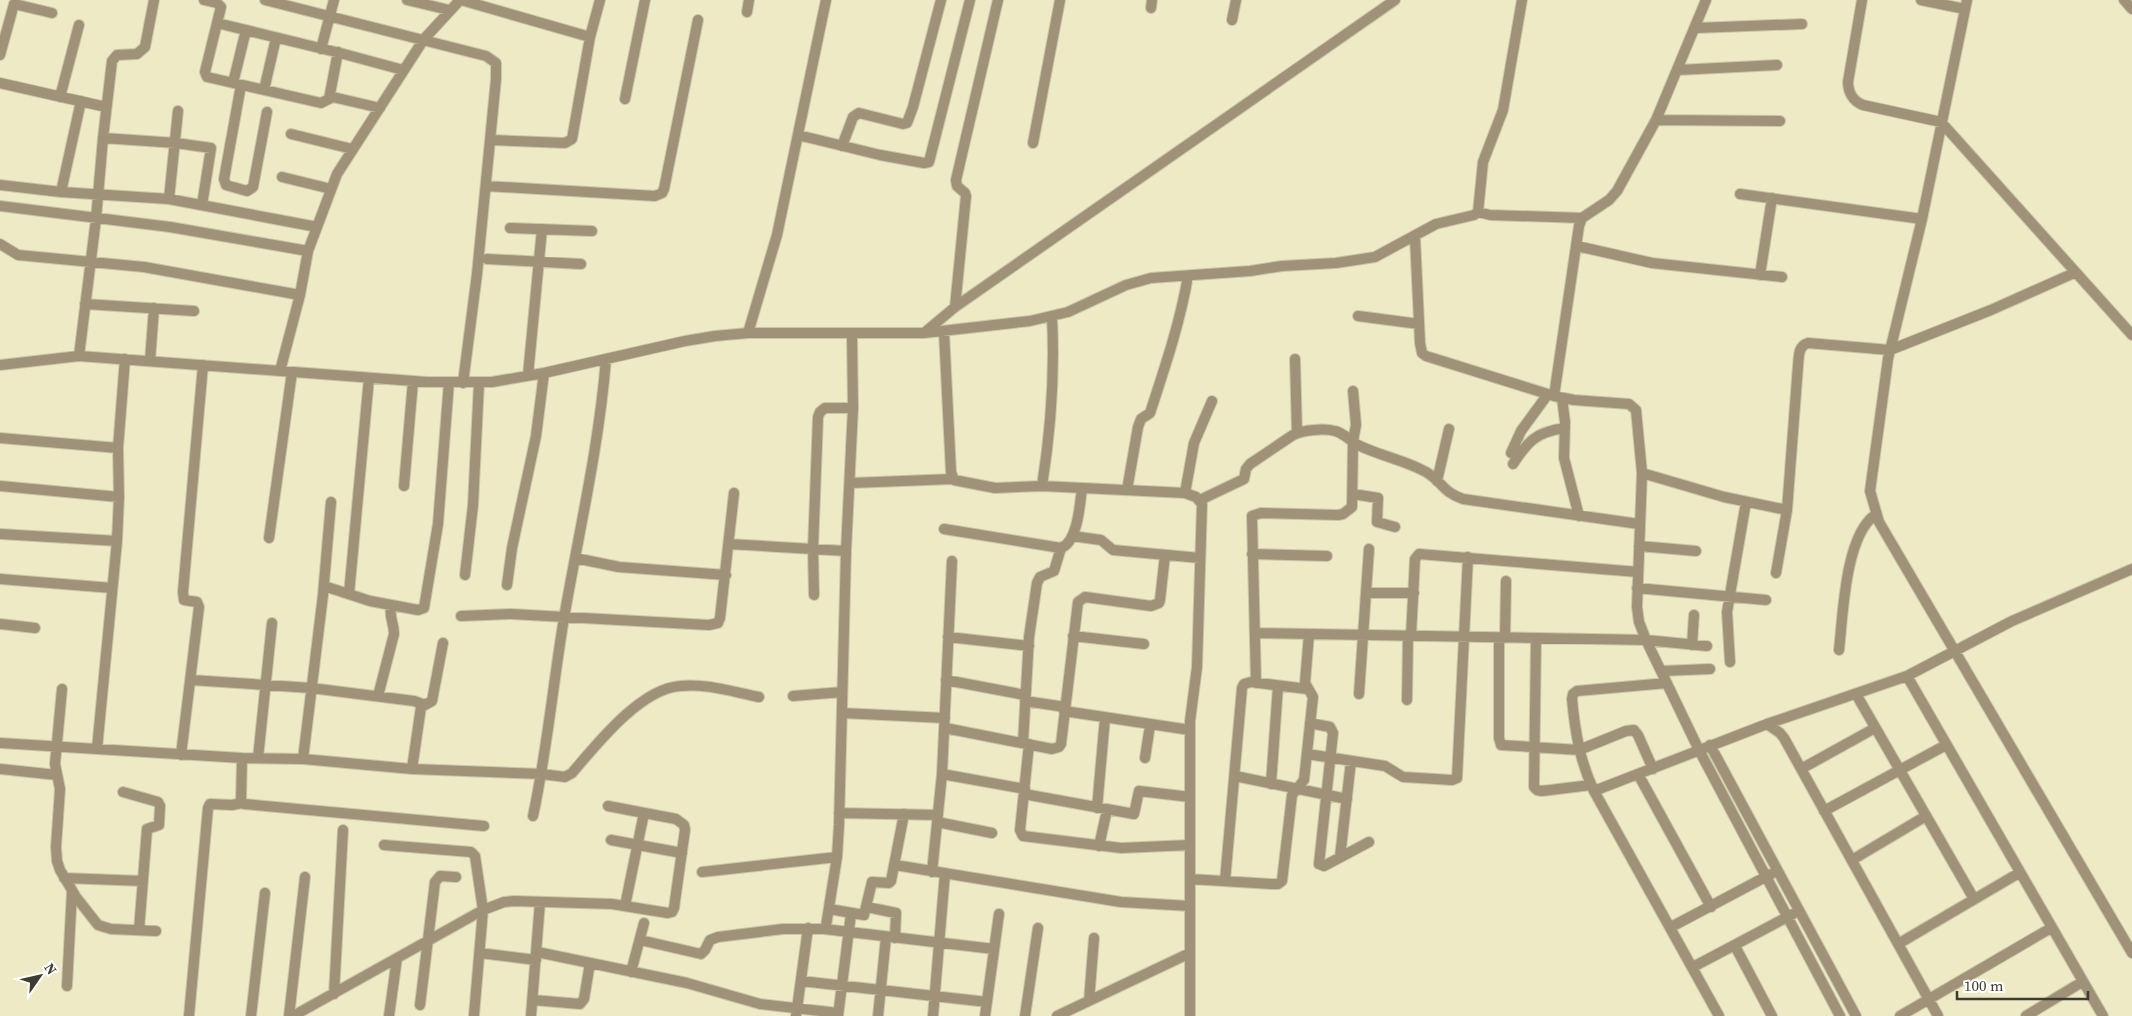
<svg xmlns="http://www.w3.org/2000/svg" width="2132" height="1016" font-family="'Source Serif 4',serif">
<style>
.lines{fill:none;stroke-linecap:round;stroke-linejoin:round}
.minor-casing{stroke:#cac7a7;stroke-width:12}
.minor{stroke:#9f9279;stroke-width:10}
</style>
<rect width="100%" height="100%" fill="#edeac5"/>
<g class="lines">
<g class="minor-casing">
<path id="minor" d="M204,0l13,3 4,4 -16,65 2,5 114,26 12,-6 4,1 43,10
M265,0l221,56 10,7v16l-19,195 -14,109
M407,0l42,10
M461,0l129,37
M1862,0l-14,82c0,10 5,19 15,23l78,17 191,213
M1921,0l44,9
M1967,0l-45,219 -34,140 -18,132 9,31 253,431
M2124,0l8,9
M1151,8l1,-8
M747,12l2,-12
M1232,20l4,-20
M217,23l123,30 63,17
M1696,28l106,-4
M321,49l13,-49
M0,55l14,-51 38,9
M1678,70l99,-5
M0,83l106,24
M233,83l13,-53
M241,85l-17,94 2,6 21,6 6,-4 14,-75
M264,90l12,-52
M60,97l19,-72
M329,99l9,-47
M625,99l20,-99
M1656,120l124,1
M291,134l61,15
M798,135l82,20 44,8 5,-1 41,-162
M103,138l73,5 35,5 -9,57
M491,140l74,3 7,-4 18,-102 10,-37
M1033,143l27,-143
M842,146l11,-29 6,-4 44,11 4,-1 6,-16 28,-107
M282,177l49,12
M0,185l61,7 108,7 9,-88
M486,186l169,10 7,-3 2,-4 34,-169
M61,192l20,-91
M1740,194l182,25
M169,199l148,28
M0,206l170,21 138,24
M1478,212l5,-50 20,-52 19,-110
M510,228l82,3
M1415,237l5,106 2,10 4,3 128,40 20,4 55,4 7,6 6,63 -5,134 2,15 7,18 53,110 141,266
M0,244l18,11 126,12 156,28
M1577,246l75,17 130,14
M487,259l94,5
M1760,275l12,-77
M85,304l109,7
M955,307l11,-111 -1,-3 -8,-7 -1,-6 42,-180
M1358,316l61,8
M944,332l7,140 3,8 41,8 47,-2 143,7 11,4 6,7 -5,163 -7,54v295
M748,333l29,-98 49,-235
M924,333l31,-26 440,-307
M79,356l17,-137 7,-81 9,-77 5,-6 20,-1 8,-7 9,-47
M1295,359l2,74
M150,361l4,-53
M0,365l79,-9 348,26h65l52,-9 141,-32 30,-5 33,-3h176l106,-12 38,-9 58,-27 25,-7 99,-7 32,-5 54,-3 39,-6 61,-33 38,-9 4,-3 12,3 92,3 27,-18 8,-9 39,-71 50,-120
M280,371l20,-76 8,-44 29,-77 87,-135 36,-39
M528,375l14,-146
M1554,396l25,-170 3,-8
M1562,398l3,24 -1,36 15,58
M0,438l118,10
M1511,453l10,-22 27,-37
M1513,464c15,-23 23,-32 52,-36
M1642,473l82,24 63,13
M1437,481l12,-52
M851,483l102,-4
M0,486l119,11
M404,486l9,-105
M1042,486c9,-57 13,-112 10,-169
M1127,490l11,-63 3,-8 9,-6c15,-46 30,-90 38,-137
M1185,493l9,-50 18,-42
M1353,494l25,4 -1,24 18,5
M1200,500l44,-21 2,-10 4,-5 43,-29c10,-5 31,-7 42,-4 9,2 15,10 23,14 22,11 47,15 68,27 16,9 16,20 37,27l176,25
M944,529l117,19c17,-6 19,-45 21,-60
M0,534l117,7
M1072,536l29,4 12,10 87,8
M269,538l23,-166
M729,544l117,7
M1639,546l57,5
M1252,554l75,2
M575,558l44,9 107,8
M1776,573l11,-63 11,-144c1,-10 0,-20 10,-23l82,7 101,-40 83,-37
M465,575l8,-70 6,-122
M0,579l112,9
M507,585l5,-37 24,-112 8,-63
M324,586l46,15 48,9 6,-2 14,-84 11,-142
M1637,588l129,12
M1366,593h48
M349,594l20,-216
M814,595l-1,-46 5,-132 2,-5 5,-4h28
M461,616l50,-2 198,11 9,-2 2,-5 14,-125
M0,624l35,4
M1255,633l391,7 61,6
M1073,636l71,8
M1411,636l4,-77 4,-5 219,18
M948,637l81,9
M1499,638v100l2,7 78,5 47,-19 8,-1 4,5 15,34
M1505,638l1,-57
M1536,639l-2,148 3,3 5,1 49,-6
M1692,645l2,-30
M1839,650c4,-35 6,-114 36,-135
M1730,662l-3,-50 19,-110
M1661,671l49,-2
M1907,676l196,340
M191,680l120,8 103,13 11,4
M946,680l79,15
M1256,683l-4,-167 9,-3 77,2 5,-1 9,-7 1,-66 3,-16 -3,-34
M1667,683l-90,8 -4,3 -1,5c3,32 8,63 22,92l125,225
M62,689l-7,75 5,25 -4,58 1,14 3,9 16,27 22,28 13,4 45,2
M1359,694l10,-145
M1856,694l118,205
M378,696l16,-62c0,-12 -5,-15 -3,-28
M793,696l49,-4
M1407,700l1,-64
M1025,701l40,6
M1064,711l126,19
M842,713l103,5
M1310,723l20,4 3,6 -14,131 5,2 45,-24
M1767,724l13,9 4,5 154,278
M945,728l107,21 7,-2 2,-3 17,-142 7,-5 66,9 8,-3 1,-3 5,-45
M0,743l242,15 61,1 109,10 130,5 23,3 7,-4c25,-29 68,-84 108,-87 26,-3 53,6 79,11
M1023,743l6,-106 8,-54 3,-6 14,-6 7,-23
M1029,744l-9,86 3,6 98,12 69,-3
M1710,745l146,271
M97,749l20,-208 2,-44 -1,-49 7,-89
M1307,754l78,12 18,11 49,3 5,-2 11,-221
M181,755l18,-148 -2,-5 -13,-2 -1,-8 20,-227
M242,758l-1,43 3,3 240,22
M258,758l14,-135
M1145,758l5,-33
M303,759l20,-164 8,-93
M0,769l57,6
M412,769l9,-62 11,-6 11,-58
M1801,769l74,-41
M942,774l83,15
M1638,774l73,133
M1235,776l112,23
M1271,784l7,-98
M1594,791l173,-67 140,-48 105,-55 120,-52
M123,792l35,10 2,4 -1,19 -12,4 -8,101
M1024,794l110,20 5,-23 51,6
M1097,808l8,-90
M1824,811l122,-66
M839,813l99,2
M533,816c14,-65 20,-132 31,-198 15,-87 35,-171 42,-259
M937,822l55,11
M611,840l71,13
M384,845l87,7 4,4 8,54 -9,105
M1099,846l8,-36
M1340,857l11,-96
M1852,860l74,-44
M895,865l226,37 69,4
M702,872l135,-15
M932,872l10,-98 10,-213
M64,878l79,3
M1190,879l81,5h7l4,-3 10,-86 12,-15 9,-83 -8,-14 4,-49
M1225,881l17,-193 2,-4 7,-2 56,7
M625,906l19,-93
M867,907l29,6 -1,25
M829,909l35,6 8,-33 17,1 2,-2 13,-67
M1671,927l100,-53
M824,929l170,20
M640,940l61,14 4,-4 5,-10 8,-3 65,-8h41l2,-3 11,-69 2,-32 7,-274 7,-143 -1,-74
M1898,944l121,-71
M1735,946l37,70
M537,952l150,31 73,21 78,9
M480,953l56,7
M1693,967l100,-53
M631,972l13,-49
M801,981l186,21
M67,986l5,-95
M334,994l9,-164
M533,1000l47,4 4,-5 6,-36
M1089,1001l5,-63
M420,1005l15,-123 5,-6 16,1
M189,1016l19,-208 2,-4 22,1 10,-2
M251,1016l14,-123
M289,1016l16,-139
M293,1016l190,-106 21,-8 10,-1 98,3 56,9 4,-1 2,-4 11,-78 -1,-5 -8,-6 -68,-13
M389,1016l8,-58
M531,1016l9,-114
M796,1016l12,-88
M838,1016l13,-102
M878,1016l8,-79
M933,1016l12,-143
M985,1016l14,-102
M1025,1016l13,-88
M1057,1016l133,-63
M1900,1016l151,-88
M2026,1016l56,-34"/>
</g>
<use href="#minor" class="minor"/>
</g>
<g transform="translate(40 976) rotate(56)" stroke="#ffffff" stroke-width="4" paint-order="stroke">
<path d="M0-4L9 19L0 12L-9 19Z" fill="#3e3c2e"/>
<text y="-8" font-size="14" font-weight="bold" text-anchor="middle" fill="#3e3c2e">N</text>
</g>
<path d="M1957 991v8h131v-8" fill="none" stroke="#3e3c2e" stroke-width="2.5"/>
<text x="1964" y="991" font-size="15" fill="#3e3c2e" stroke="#ffffff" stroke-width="4" paint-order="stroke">100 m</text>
</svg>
